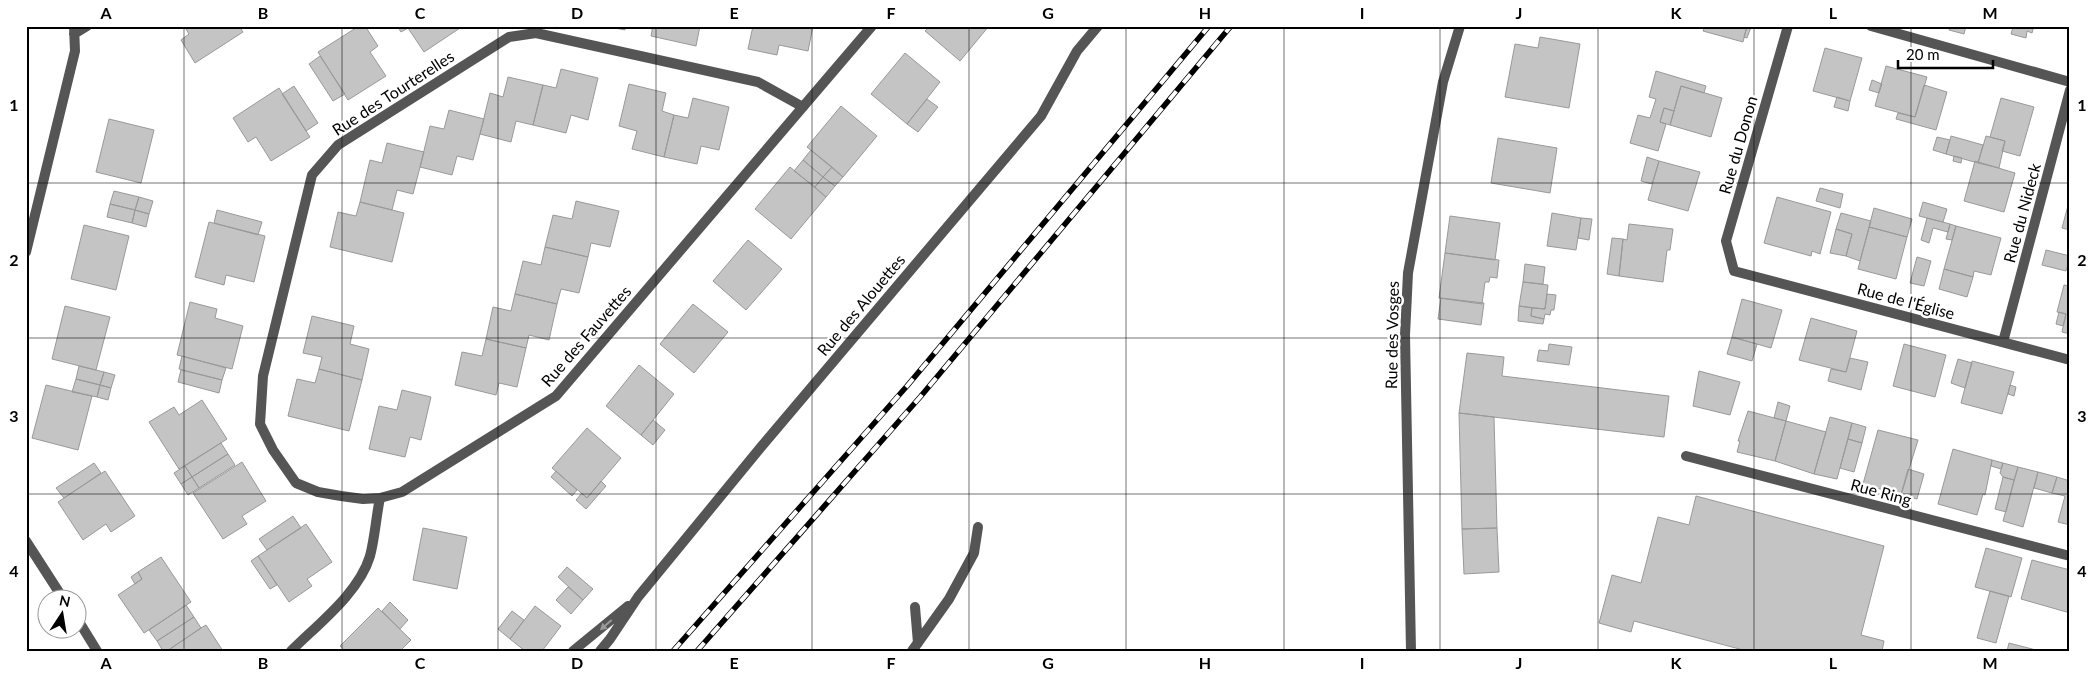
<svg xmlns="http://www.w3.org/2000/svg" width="2096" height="677" font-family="Lato,sans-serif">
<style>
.building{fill:#c4c4c4;stroke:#999}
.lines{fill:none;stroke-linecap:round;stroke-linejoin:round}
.lane{stroke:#555;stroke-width:10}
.street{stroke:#555;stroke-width:10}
.rail-casing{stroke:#000;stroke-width:5.5}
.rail{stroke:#fff;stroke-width:4;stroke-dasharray:11;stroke-linecap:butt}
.oneway{fill:#999}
.grid{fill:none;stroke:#000;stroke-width:1;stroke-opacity:0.55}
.labels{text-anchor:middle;stroke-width:5;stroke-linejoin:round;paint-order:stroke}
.street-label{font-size:16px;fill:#000;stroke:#fff}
.neatline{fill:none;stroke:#000;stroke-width:2}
.grid-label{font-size:16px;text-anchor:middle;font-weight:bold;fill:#000}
</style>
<rect width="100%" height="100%" fill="#fff"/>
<path class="building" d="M184,26h55l4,6 -48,31 -14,-23 8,-6z
M359,26h6l13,20 -8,6 16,24 -38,24 -30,-48z
M397,26h66l-39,26 -16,-24 -7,4z
M605,26h20v4z
M640,26h13l-1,3z
M653,26h47l-4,20 -45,-10z
M753,26h60l-5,25 -29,-6 -2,10 -29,-6z
M930,26h59l-29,35 -35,-30z
M1705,26h42l-4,16 -40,-11z
M1747,26l4,1 -4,11 -3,-1z
M1950,26h16l-2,8 -15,-4z
M2011,26h23l-2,7 -5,-2 -1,7 -15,-4 2,-7z
M1540,37l40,7 -11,64 -64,-11 10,-53 23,4z
M1825,48l37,10 -12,43 -37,-10z
M905,53l35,29 -33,42 -36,-30z
M320,56l25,38 -12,7 -24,-37z
M1886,66l41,11 -12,40 -40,-11z
M561,69l37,9 -10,42 -17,-5 -5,18 -33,-8 10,-40 13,3z
M1656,71l50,15 -2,7 -23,-7 -7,25 -10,-3 -4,14 6,2 -8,27 -28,-8 8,-28 12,3 6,-19 -7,-2z
M508,77l35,8 -10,40 -17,-4 -5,21 -31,-8 10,-41 13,4z
M1872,80l10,4 -3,9 -10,-3z
M629,84l37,9 -4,18 12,4 -10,42 -32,-8 5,-18 -18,-5z
M1924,85l23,7 -11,38 -40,-11 2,-6 17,4z
M294,86l24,37 -12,8 -24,-37z
M1681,86l41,12 -11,39 -41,-12z
M279,88l31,49 -39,24 -15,-24 -8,5 -15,-24z
M1837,97l13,4 -2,10 -14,-4z
M693,98l36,9 -10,43 -18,-4 -4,18 -33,-7 10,-42 14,3z
M2001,98l33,9 -14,49 -18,-5 3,-10 -15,-4z
M927,99l11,8 -20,25 -11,-8z
M841,106l36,30 -34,41 -36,-30z
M1664,108l10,3 -4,14 -10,-3z
M449,110l35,9 -11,41 -16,-4 -5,19 -32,-8 10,-41 14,3z
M109,119l45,11 -13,53 -45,-11z
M1951,136l32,9 -5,18 -32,-9z
M1986,136l19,5 -6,27 -21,-5z
M1937,137l13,3 -4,14 -13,-4z
M1498,138l59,10 -7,45 -59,-10z
M387,143l37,9 -11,42 -16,-4 -5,20 -32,-8 10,-42 12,3z
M811,150l21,17 -9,10 -20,-17z
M1954,156l8,2 -1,5 -8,-2z
M1647,157l12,4 -7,23 -11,-3z
M803,160l20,17 -8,10 -21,-16z
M1659,161l41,11 -12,39 -40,-11z
M1975,161l40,12 -11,39 -40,-11z
M790,167l36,30 -35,42 -36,-30z
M832,167l11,10 -8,9 -12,-9z
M823,177l12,9 -9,11 -11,-10z
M1820,188l23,6 -3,14 -24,-7z
M114,191l25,6 -4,13 -25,-6z
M139,197l14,4 -4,13 -14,-4z
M1777,197l54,15 -11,42 -8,-3 -1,5 -47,-13z
M2070,198v32l-8,-2z
M576,201l43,10 -9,36 -19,-4 -3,14 -43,-10 8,-32 19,4z
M360,202l44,11 -12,49 -62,-15 8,-35 18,4z
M1923,202l24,7 -4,13 -24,-6z
M110,204l25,6 -3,13 -25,-6z
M1874,208l38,11 -5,18 -38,-10z
M135,210l14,4 -3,13 -14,-4z
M217,210l45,12 -4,13 -44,-12z
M1552,213l29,5 -5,32 -29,-4z
M1841,213l30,8 -11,40 -14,-5 6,-22 -16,-5z
M1450,216l50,7 -5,37 -50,-7z
M1581,218l11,1 -3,21 -11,-2z
M1927,218l23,6 -2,8 -15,-4 -4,15 -8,-3z
M209,222l56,14 -11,46 -28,-7 -2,10 -29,-8z
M1629,224l44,5 -3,21h-3l-4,32 -44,-6 4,-37 4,1z
M1950,224l6,2 -4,14 -6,-1z
M84,225l45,11 -13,54 -45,-11z
M1956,226l45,12 -10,37 -17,-4 -1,6 -29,-8z
M1869,227l38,10 -11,42 -38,-10z
M1836,229l16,5 -6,22 -16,-3z
M1612,238l11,1 -4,37 -12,-2z
M748,240l34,29 -36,41 -33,-29z
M545,247l43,10 -9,36 -18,-4 -4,15 -42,-10 8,-33 18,4z
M2046,250l24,6 -4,15 -24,-6z
M1445,253l54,7 -2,18 -7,-1 -1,5h-4l-3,22 -43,-6z
M1917,257l14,4 -7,25 -14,-3z
M1525,264l20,3 -2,17 -20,-2z
M1944,269l29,8 -6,20 -28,-8z
M1523,282l25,3 -3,24 -26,-3z
M2064,285l6,1v48l-8,-2 4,-18 -9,-2z
M515,294l42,10 -8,36 -20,-5 -3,13 -40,-9 7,-32 18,4z
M1547,294l9,1 -2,15h-3l-1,5 -5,-1 -1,5 -13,-3 1,-8 13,1z
M1441,298l43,5 -3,22 -43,-6z
M1742,299l40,11 -11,38 -39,-11z
M190,302l27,7 -2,9 28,8 -11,43 -55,-14z
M693,304l35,28 -34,41 -34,-29z
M65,306l45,11 -14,53 -44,-11z
M1519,306l13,2 -1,8 13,3 -1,5 -25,-3z
M2059,312l7,2 -3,12 -7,-2z
M312,316l42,10 -4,18 19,5 -7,31 -43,-11 3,-12 -19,-4z
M1811,318l46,13 -11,41 -47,-12z
M1732,337l25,7 -5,17 -25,-7z
M486,339l40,9 -9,39 -18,-4 -3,12 -41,-10 7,-33 20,4z
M1549,344l23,3 -3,18 -32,-4 2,-11 9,1z
M1904,344l42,11 -11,42 -42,-11z
M1467,353l37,4 -2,19 167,20 -5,41 -205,-24z
M182,356l44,12 -4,12 -43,-11z
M1850,358l18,4 -7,28 -33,-9 3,-12 15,3z
M1958,359l14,4 -7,25 -14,-5z
M1972,361l42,11 -12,42 -41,-11z
M639,365l35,29 -33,41 -35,-29z
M79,366l25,6 -4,13 -24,-6z
M319,369l43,11 -13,51 -61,-15 9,-37 18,4z
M181,370l41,10 -3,13 -41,-11z
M1699,371l41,11 -10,33 -37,-9z
M104,372l11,3 -4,13 -11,-3z
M76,379l24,6 -3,12 -25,-5z
M46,385l46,11 -14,54 -46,-12z
M100,385l11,3 -3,12 -11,-3z
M2010,385l6,2 -2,9 -6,-2z
M402,390l29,7 -10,43 -11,-3 -5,20 -36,-8 10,-43 18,4z
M202,400l25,39 -48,30 -30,-47 25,-15 5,8z
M1778,402l12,4 -4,15 -12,-3z
M1748,411l38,10 -11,40 -38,-9 3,-11h-2z
M1459,413l35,4 3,111 -35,1z
M1830,417l22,6 -15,56 -23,-5z
M653,420l12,10 -12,15 -12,-10z
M1786,421l40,11 -12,42 -39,-13z
M1852,423l14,4 -4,16 -14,-4z
M587,428l34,30 -34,40 -35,-30z
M1878,430l40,10 -17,55 -38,-11z
M1848,439l14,4 -8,29 -14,-4z
M221,443l7,11 -36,23 -7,-11z
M1953,449l39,11 -7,35 -2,-1 -6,21 -39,-11z
M228,454l7,11 -36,23 -7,-11z
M1992,460l11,3 -2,6 -10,-3z
M242,462l24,39 -24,15 5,8 -24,15 -30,-46z
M94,463l7,10 -37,25 -8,-10z
M2003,463l15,4 -4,13 -11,-3 -3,-4z
M185,466l7,11 -11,7 -7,-11z
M2018,467l20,5 -15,55 -20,-6z
M1908,469l16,5 -7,25 -16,-4z
M105,471l30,45 -24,16 -5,-8 -23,16 -25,-38z
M556,471l21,19 -5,6 -21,-19z
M2038,472l19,5 -5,16 -18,-5z
M192,477l7,11 -11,7 -7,-11z
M2003,477l11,3 -8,32 -11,-3z
M2057,477l13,4v44l-12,-3 7,-26 -13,-3z
M601,481l5,5 -20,23 -10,-9 6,-7 5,5z
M1696,496l188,50 -23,89 23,6 -2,10h-135l-113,-30 -3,11 -32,-9 13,-48 29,8 17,-66 31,8z
M293,516l8,12 -34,22 -8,-11z
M306,524l26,38 -25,17 5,7 -23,16 -31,-46z
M423,528l44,9 -10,52 -44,-9z
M1497,528l2,44 -35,2 -2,-45z
M1986,548l36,10 -11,39 -36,-10z
M258,556l19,29 -7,4 -19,-28z
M161,557l30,45 -47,31 -26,-38 24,-16 -4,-7z
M2032,560l38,10v43l-49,-14z
M567,567l26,22 -10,11 -25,-23z
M138,572l4,7 -7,5 -4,-7z
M568,587l15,13 -12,14 -15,-14z
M1990,591l19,5 -13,47 -19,-5z
M390,602l18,18 -8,9 -18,-18z
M186,605l8,12 -37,24 -8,-11z
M535,606l26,20 -19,25h-17l-15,-12z
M378,608l33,32 -11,11h-55l-5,-5z
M512,611l12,9 -14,19 -12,-10z
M194,617l7,11 -34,23h-4l-6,-10z
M206,625l17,26h-56l34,-23z
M2009,643l27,7v1h-29z"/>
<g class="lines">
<path class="lane" d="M915,607l3,36
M912,651l37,-52 25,-46 4,-26"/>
<path class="street" d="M1788,26l-62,215 8,30 336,89
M1871,26l199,56
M74,34l13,-8
M26,252l49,-201 -1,-25
M2003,342l67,-252
M1686,456l384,100
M380,498l-17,1 -22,-3 -23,-4 -22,-9 -23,-33 -13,-26 3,-48 49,-201 26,-30 171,-108 27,-4 222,49 45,25
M26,541l38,59
M78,620l19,31
M291,651c27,-27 68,-58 79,-95 5,-19 6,-39 10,-58l22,-6 154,-96 316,-370
M573,651l55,-45
M600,651l10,-12 28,-42 123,-150 280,-331 36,-65 21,-25
M1411,651l-6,-316 3,-62 35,-191 17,-56"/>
<g class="rail-casing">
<path id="rail" d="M673,651l234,-265 302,-360
M697,651l224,-255 310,-370"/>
</g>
<use href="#rail" class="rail"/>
</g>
<defs><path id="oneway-solid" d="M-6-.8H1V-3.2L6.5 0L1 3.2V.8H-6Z" transform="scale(1.25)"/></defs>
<use class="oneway" href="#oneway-solid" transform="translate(606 625) rotate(139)"/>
<path class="grid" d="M184,26v625M342,26v625M498,26v625M656,26v625M812,26v625M969,26v625M1126,26v625M1284,26v625M1440,26v625M1598,26v625M1754,26v625M1911,26v625M26,183h2044M26,338h2044M26,494h2044"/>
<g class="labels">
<g class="street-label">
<text transform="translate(393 93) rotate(-33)" y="6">Rue des Tourterelles</text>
<text transform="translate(1738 145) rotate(-74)" y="6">Rue du Donon</text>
<text transform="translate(2022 213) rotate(-75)" y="6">Rue du Nideck</text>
<text transform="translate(1906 301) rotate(15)" y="6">Rue de l'Église</text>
<text transform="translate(861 305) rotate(-50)" y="6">Rue des Alouettes</text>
<text transform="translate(1392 335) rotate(-89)" y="6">Rue des Vosges</text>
<text transform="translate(586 336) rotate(-49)" y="6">Rue des Fauvettes</text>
<text transform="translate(1881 492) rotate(15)" y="6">Rue Ring</text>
</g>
</g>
<rect width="2096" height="677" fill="none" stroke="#ffffff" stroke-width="55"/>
<g transform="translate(62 614) rotate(12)"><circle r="24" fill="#ffffff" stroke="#999999"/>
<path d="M0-4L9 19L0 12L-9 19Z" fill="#000000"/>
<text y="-8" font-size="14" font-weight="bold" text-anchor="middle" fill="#000000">N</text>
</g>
<path d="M1898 60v8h95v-8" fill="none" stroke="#000000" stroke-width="2.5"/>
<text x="1906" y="60" font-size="15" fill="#000000" stroke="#ffffff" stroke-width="4" paint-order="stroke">20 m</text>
<rect x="28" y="28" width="2040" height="622" class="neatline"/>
<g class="grid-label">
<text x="106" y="19">A</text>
<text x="263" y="19">B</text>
<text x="420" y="19">C</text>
<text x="577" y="19">D</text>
<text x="734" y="19">E</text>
<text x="891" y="19">F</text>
<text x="1048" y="19">G</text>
<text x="1205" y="19">H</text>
<text x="1362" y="19">I</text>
<text x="1519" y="19">J</text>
<text x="1676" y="19">K</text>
<text x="1833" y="19">L</text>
<text x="1990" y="19">M</text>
<text x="14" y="111">1</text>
<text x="2082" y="111">1</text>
<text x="14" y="266">2</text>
<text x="2082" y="266">2</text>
<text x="14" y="422">3</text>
<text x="2082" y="422">3</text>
<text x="14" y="577">4</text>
<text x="2082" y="577">4</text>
<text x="106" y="669">A</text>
<text x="263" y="669">B</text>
<text x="420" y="669">C</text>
<text x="577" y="669">D</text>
<text x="734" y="669">E</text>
<text x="891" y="669">F</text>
<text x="1048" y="669">G</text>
<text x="1205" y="669">H</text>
<text x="1362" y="669">I</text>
<text x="1519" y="669">J</text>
<text x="1676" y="669">K</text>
<text x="1833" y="669">L</text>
<text x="1990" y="669">M</text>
</g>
</svg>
